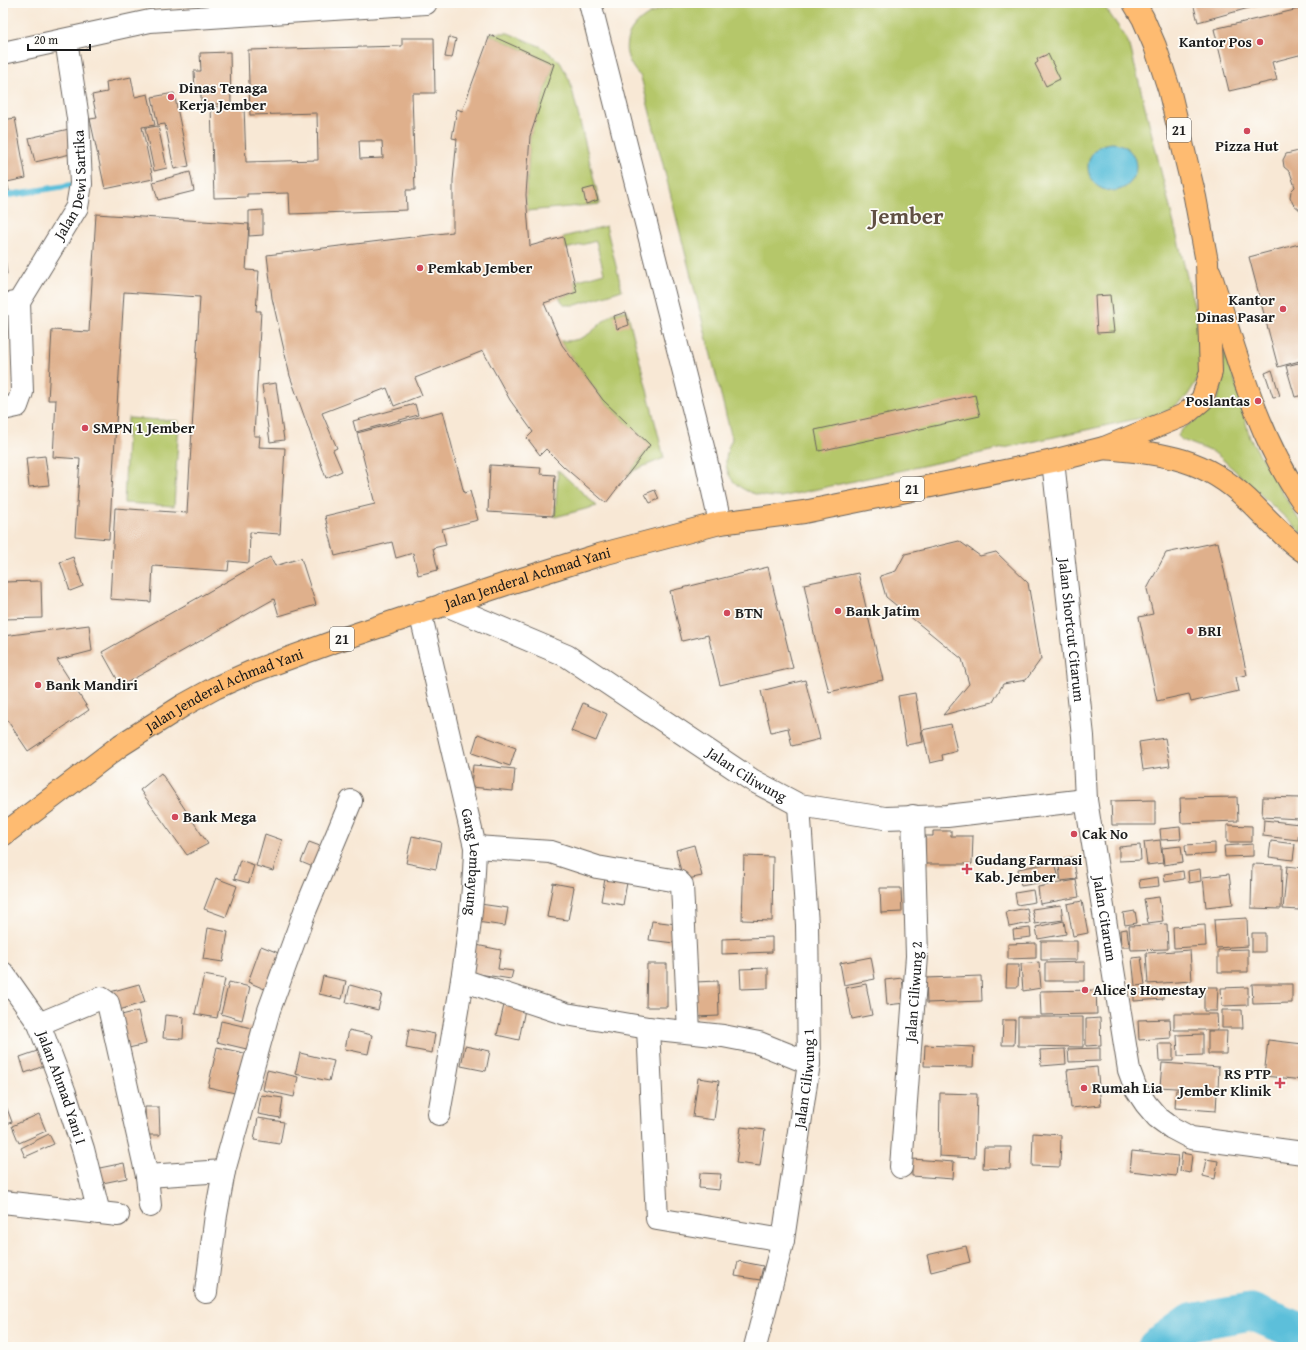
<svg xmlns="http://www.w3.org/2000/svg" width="1306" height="1350" font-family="'Gentium Book Plus',serif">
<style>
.green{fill:#b5c76b;stroke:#687244}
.water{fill:#5bbfda;stroke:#3c6e7b}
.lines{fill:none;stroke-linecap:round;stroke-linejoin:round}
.stream{stroke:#5bbfda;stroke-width:6}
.river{stroke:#5bbfda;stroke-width:37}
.building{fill:#dfb08c;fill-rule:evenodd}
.minor-casing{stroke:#69635d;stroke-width:24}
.major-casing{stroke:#69635d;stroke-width:24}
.highway-casing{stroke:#69635d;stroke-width:24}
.minor{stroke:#fff;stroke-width:22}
.major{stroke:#febb71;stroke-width:22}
.highway{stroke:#febb71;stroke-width:22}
.poi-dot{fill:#d1495b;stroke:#fdfcf7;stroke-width:1.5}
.labels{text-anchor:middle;stroke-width:3.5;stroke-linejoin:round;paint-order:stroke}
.shield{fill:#fdfcf7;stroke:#605f5e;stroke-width:1}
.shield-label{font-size:14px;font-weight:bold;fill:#1c1c1c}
.poi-label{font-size:15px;font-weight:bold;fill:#1c1c1c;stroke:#fdfcf7;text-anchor:start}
.street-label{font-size:15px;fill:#1c1c1c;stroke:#fdfcf7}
.town-label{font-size:23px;font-weight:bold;fill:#605043;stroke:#fdfcf7}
</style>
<rect width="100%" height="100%" fill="#fdfcf7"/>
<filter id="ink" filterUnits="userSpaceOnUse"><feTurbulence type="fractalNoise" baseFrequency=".025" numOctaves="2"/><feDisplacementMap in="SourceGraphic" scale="8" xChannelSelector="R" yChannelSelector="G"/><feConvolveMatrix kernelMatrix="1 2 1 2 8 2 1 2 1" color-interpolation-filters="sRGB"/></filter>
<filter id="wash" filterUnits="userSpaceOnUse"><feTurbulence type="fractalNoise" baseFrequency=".012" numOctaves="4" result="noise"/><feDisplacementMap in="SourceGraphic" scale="16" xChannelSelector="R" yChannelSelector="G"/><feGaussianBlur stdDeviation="0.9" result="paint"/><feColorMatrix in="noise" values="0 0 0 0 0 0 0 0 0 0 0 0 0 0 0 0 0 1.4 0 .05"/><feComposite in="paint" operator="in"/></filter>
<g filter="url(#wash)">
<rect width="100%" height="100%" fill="#f8e8d5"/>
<path class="green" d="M683,3h419l23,33 5,10 65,263 7,48 -4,22 -11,17 -16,13 -17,6 -373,82c-36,1 -69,-18 -49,-58l-91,-362c-25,-24 -17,-52 15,-66 9,-3 18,-5 27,-8z
M490,33h18l34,14 18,15 10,19 30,123 -73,7 -1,-16 4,-59 24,-72 -64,-29z
M606,226l16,64 -46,15h-11l-6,-7 18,-6 -2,-11 29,-8 -8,-32 -30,8 -3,-12z
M627,310l37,148 -29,12 -8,6 23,-31 -47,-45 -43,-59c29,1 32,-12 52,-27 4,-2 10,-3 15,-4z
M1223,349l13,35 14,54 47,79 6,7v10l-83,-77 -7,-5 -31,-12 -4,-4c2,-10 25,-18 33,-27 14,-17 12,-39 12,-60z
M128,418l51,3 -5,85 -50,-3z
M558,470l39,36 -42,11z"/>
<path class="water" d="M1088 167a24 24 0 1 1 48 0a24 24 0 1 1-48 0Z"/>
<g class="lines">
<path class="stream" d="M3,196l75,-12"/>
<path class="river" d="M1156,1347l35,-25 60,-10 52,21"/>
</g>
<g id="blocks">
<path class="building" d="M1193,3h74l-69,19z
M1303,8v46l-31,8 5,18 -48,11 -15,-62z
M490,35l64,29 -24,72 -4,59 4,51 33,-9 14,55 -33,11 18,42 41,55 47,45 -44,58 -42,-36 -18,-18 -6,6 -13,-17 6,-6 -23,-32 -27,-49 -68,27 7,17 -28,11 -7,-18 -65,25 15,35 -4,2 9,21 -16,7 -36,-102 -18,-78 -5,-43 186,-23v-52l4,-41 -5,-1 5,-29 5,2z
M449,37l7,2 -4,19 -7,-1z
M402,38h32l1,55h-23l3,97h-9l1,20 -117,4 -1,-21 -42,1v3l-33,1 -3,-91 33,-1 2,56 72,-2 -1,-47 -67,2 -2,-65 154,-4zM359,141h23l1,17 -23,1z
M230,52l1,52h-30v-12h-6l-1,-21h7l-1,-18z
M1048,54l12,25 -14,7 -11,-22 3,-2 -1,-3z
M131,77l4,20 13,-3 7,31 -13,2 11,52 -48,10 -15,-70 7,-1 -5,-23 15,-3 -1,-10z
M174,93l15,73 -15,3 -9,-45 -7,1 -6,-28z
M15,118l11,60 -19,4 2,9 -6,2v-73z
M158,126l9,42 -13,3 -9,-43z
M69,129l6,24 -40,9 -6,-24z
M1303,150v60l-2,1 -8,-7 -3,-7 1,-6 4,-4 -5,-15 -6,-5 -1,-7 3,-6z
M190,172l4,19 -36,9 -5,-18z
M594,187l4,13 -12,4 -3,-14z
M263,210v25l-14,1v-25z
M96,214l153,10 -3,46 13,1 -3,40h5l-7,125h6l-1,11 26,1 -5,86 -30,-2 -1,31 -20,-2 -1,10 -75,-5 -2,36 -41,-3 5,-91 72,5 13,-216 -76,-5 -15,247 -34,-3 5,-77 -27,-2 3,-57h-8l4,-70 37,2z
M3,240l4,34 -4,1z
M1303,243v117l-25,7 -29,-110z
M1110,295l4,37 -17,1 -2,-37z
M626,312l3,13 -12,4 -3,-13z
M1303,362v33l-8,2 -9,-31z
M1272,370l8,26 -7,1 -8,-24z
M276,383l8,57 -14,2 -8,-57z
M975,395l5,21 -161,35 -4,-21z
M415,404l3,11 -62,17 -3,-11z
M443,411l21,82 6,-2 8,29 -36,9 4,16 -13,3 5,22 -20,5 -5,-22 -17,5 -4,-16 -57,14 -10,-40 50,-12 -18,-71z
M45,456l4,29 -20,2 -3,-29z
M490,465l51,3 -1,6 15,1 -2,41 -65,-4z
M655,490l4,9 -9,4 -5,-9z
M959,541l21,15 16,-4 32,31 13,76 -15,21 -23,4 -10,18 -50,13 26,-31 -7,-25 -76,-62 -6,-21 16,-5 9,-17z
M1218,542l29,133 -11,2 3,14 -48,11 -2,-8 -32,7 -18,-84 14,-3 -6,-25 19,-36z
M73,557l10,29 -13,5 -10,-29z
M270,557l5,9 26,-8 15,47 -37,11 -5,-17 -153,87 -19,-34z
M768,567l25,101 -73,17 -12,-50 -26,6 -12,-50z
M858,573l25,107 -54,12 -14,-54 -11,-54z
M41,581l1,37 -39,1v-37z
M89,625l3,26 -35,9 32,50 -61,41 -25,-37v-78z
M805,680l15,59 -28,7 -4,-18 -17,4 -10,-41z
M915,693l8,49 -17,3 -8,-49z
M583,703l24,11 -11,27 -25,-10z
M951,724l6,27 -15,4 1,5 -13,3 -8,-33z
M478,734l38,14 -6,18 -38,-13z
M1165,738l5,28 -27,4 -4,-28z
M473,765l42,4 -2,22 -42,-4z
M161,773l47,71 -21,11 -47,-65z
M1237,797l1,24 -57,2 -1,-25z
M1263,797l37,1 -1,21 -37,-2z
M1155,800v25h-43l-1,-24z
M1264,820l35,4 -1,16 -35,-4z
M1227,825l25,1v16h-25z
M1180,827l1,12 -20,1 -1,-11z
M933,831h18v5h22l-1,28h-47v-28h8z
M265,834l17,6 -9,31 -17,-5z
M412,836l29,6 -5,27 -30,-6z
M1160,840l3,23 -16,2 -3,-23z
M1271,841l24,3 -2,16 -24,-3z
M309,842l19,7 -8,21 -19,-8z
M1215,843v11l-29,2 -1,-11z
M1253,844v12l-28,1 -1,-11z
M694,845l8,31 -19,4 -7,-30z
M1140,845l1,15 -22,1v-14z
M1181,846l2,16 -19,3 -2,-17z
M744,856l29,1 -1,64 -30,-1z
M1073,857l4,22 -16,2 -3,-22z
M240,860l14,5 -5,18 -15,-4z
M1055,862l4,17 -38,7 -3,-17z
M1252,864l30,1 -1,44 -30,-1z
M1287,866l16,2 -4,42 -16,-1z
M1200,869l1,12 -12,2 -1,-12z
M1183,871l1,8 -19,3 -1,-8z
M606,873l22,4 -5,28 -22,-4z
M1229,874l4,30 -27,3 -3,-30z
M1158,877l1,9 -19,2 -1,-8z
M216,878l21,8 -11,31 -22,-8z
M1076,880l3,17 -39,7 -2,-17z
M553,883l21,4 -6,33 -21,-3z
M880,888h21l1,24 -21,1z
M1033,890l2,12 -18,3 -2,-12z
M1159,897l4,24 -15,2 -4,-24z
M1082,901l6,32 -15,3 -6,-32z
M480,904l28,4 -3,18 -28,-4z
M1061,905l2,15 -28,4 -3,-15z
M1027,908l3,15 -21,4 -3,-15z
M1135,911l2,12 -12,2 -2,-12z
M1247,918l1,28 -32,2 -2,-28z
M652,921l24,3 -2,19 -25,-3z
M1064,921l2,13 -28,5 -2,-12z
M1167,924l1,25 -37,1 -2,-24z
M1205,925l1,21 -32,2 -1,-21z
M208,928l20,4 -5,30 -20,-3z
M1030,928l1,9 -17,2 -1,-9z
M1127,929l2,18h-8l-1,-17z
M1252,933h13v19h-13z
M772,937v15l-50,2v-15z
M1041,941h36v19h-36z
M1036,943v15l-28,1v-15z
M476,945l25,5 -3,19 15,2 -2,8 -39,-6z
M261,946l20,8 -14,36 -19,-8z
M1248,949v23h-30v-22z
M1190,950l2,31 -44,3 -2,-31z
M871,957l4,22 -31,6 -4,-22z
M1141,957l4,28 -10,1 -3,-28z
M1039,962l2,26 -18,3 -2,-27z
M1085,962v19h-40v-18z
M647,964h20v43h-21z
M1007,965h12l-1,22h-12z
M768,968v20l-27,1 -1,-20z
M204,975l21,4 -8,39 -22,-4z
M323,976l23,5 -4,18 -23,-5z
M981,976l1,25 -55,2 -1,-25z
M902,978l3,25 -18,2 -2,-25z
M718,981l1,35 -23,1 -1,-35z
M229,982l21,5 -8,33 -21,-6z
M139,984l6,18 -29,9 -6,-19z
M866,984l6,31 -20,4 -6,-31z
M1252,984h40v19l-39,1z
M350,985l32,9 -4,16 -32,-8z
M1204,987h14l-1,24h-13z
M1248,987v18l-26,1 -1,-18z
M1163,989v10l-29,2v-11z
M1096,990l1,24 -56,1 -1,-24z
M504,1005l21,4 -6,31 -22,-5z
M1222,1010h20l1,18h-21z
M138,1011l8,33 -26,6 -7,-33z
M1174,1014h43l1,16h-44z
M165,1015l19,2 -1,22 -20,-1z
M1018,1017h65v30l-65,-1z
M1100,1018l1,27 -15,1v-27z
M1170,1019l1,19 -32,2 -1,-20z
M1003,1020h12l-1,25h-12z
M221,1021l35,8 -5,21 -34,-8z
M409,1029l26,5 -3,19 -26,-5z
M349,1030l23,5 -4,19 -23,-5z
M1208,1031h19l-1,23h-18z
M1203,1034v21l-25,1 -1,-21z
M1268,1040l35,4v36l-39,-4z
M1158,1044h15v17h-14z
M925,1045l49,2 -1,20 -49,-1z
M465,1046l25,5 -4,20 -25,-5z
M217,1047l36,8 -5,20 -9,-2 -4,20 -27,-6z
M1100,1048v13l-31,1 -1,-13z
M43,1049l6,15 -24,9 -5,-16z
M1065,1049l1,15 -25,2 -1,-16z
M300,1053l34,8 -5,20 -34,-7z
M1162,1063l57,4 -1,24 -58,-4z
M1097,1067l4,38 -30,3 -4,-38z
M267,1070l31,7 -4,20 -31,-7z
M698,1078l21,3 -5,39 -21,-3z
M1176,1090l41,3 -1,18 -41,-3z
M940,1093l37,1 -2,64 -36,-2z
M261,1095l22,3 -3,20 -22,-4z
M3,1098l9,24 -9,3z
M145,1107h14l1,28h-14z
M39,1114l7,17 -27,12 -7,-17z
M258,1118l26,4 -4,22 -26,-4z
M741,1127l24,3 -5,36 -24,-3z
M1033,1133l28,2 -1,32 -28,-1z
M49,1134l5,10 -29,13 -4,-9z
M984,1147h27l-1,22 -27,-1z
M1132,1151l46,5 -2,20 -46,-5z
M1182,1153l10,2 -2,18 -10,-2z
M912,1159l42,3 -1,17 -41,-3z
M1206,1159l12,2 -3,18 -12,-3z
M124,1163l3,15 -34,7 -3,-15z
M700,1173l21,1 -2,16 -20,-2z
M966,1246l4,16 -39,10 -4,-17z
M738,1261l25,5 -3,14 -25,-4z"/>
</g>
</g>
<g filter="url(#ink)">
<use href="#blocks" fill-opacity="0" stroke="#69635d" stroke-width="1"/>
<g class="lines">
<g class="minor-casing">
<g id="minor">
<path d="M590,3l115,452 15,68"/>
<path d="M3,53l147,-32 276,-18"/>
<path id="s1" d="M3,305l16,-3 58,-95 4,-23 -3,-66 -12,-78"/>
<path d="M3,409l14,-3 5,-14 -3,-90"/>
<path id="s2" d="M1053,461l30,275 3,64 43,270 7,19 10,15 11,13 15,11 19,10 112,15"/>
<path id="s3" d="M444,604l123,52 185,124 47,25 86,13 62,-2 139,-16"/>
<path id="s4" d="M420,612l55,235c-2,89 -21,179 -36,267"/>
<path d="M475,847l76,5 46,15 81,14 4,4 7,147"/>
<path id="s5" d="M3,973l36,51 26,69 18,56 16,64"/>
<path d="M462,980l104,34 82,14 75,8 36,7 50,20"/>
<path d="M39,1024l62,-26 7,5 39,173 3,30"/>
<path d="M648,1028l9,191 126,21"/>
<path id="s6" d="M901,1167l16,-211 -4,-140"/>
<path d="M147,1176l77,-5"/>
<path d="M3,1202l115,13"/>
<path d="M206,1292l10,-77 8,-44 45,-161 36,-99 46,-110"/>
<path id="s7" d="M755,1347l28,-107 26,-177 -2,-138 -8,-120"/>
</g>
</g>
<g class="major-casing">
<path id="major" d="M1210,273c26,78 45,160 93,229
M1104,448c58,6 98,8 143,51 15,14 40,42 56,52"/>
</g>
<g class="highway-casing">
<g id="highway">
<path id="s8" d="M3,835l118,-90 63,-40 31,-17 36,-16 85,-31 173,-58 90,-28 121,-32 84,-11 249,-51 51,-13 80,-33 18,-15 9,-28 -4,-110 -12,-65 -26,-108 -14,-43 -12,-28 -9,-15"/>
</g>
</g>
<use href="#minor" class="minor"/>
<use href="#major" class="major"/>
<use href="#highway" class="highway"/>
</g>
</g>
<g class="poi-dot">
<circle cx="1260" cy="42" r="4"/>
<circle cx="171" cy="97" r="4"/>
<circle cx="1247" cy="131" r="4"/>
<circle cx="420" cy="268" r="4"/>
<circle cx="1283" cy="309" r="4"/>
<circle cx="1258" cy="401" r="4"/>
<circle cx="85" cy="428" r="4"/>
<circle cx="838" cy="611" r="4"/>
<circle cx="727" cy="613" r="4"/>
<circle cx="1190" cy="631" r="4"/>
<circle cx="38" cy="685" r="4"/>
<circle cx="175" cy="817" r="4"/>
<circle cx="1074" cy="834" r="4"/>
<path d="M965 863h4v4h4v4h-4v4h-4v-4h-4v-4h4z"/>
<circle cx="1085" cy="990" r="4"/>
<path d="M1278 1077h4v4h4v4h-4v4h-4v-4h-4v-4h4z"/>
<circle cx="1084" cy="1088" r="4"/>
</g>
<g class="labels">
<g class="shield">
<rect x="1167" y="118" width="24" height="24" rx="3"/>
<rect x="900" y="477" width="24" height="24" rx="3"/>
<rect x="330" y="627" width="24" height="24" rx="3"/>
</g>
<g class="shield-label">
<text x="1179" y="135">21</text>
<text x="912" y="494">21</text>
<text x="342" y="644">21</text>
</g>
<g class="poi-label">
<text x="1252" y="47" text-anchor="end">Kantor Pos</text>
<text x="179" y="93">Dinas Tenaga<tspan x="179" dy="17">Kerja Jember</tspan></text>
<text x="1247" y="151" text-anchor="middle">Pizza Hut</text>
<text x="428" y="273">Pemkab Jember</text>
<text x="1275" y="305" text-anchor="end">Kantor<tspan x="1275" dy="17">Dinas Pasar</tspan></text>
<text x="1250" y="406" text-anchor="end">Poslantas</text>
<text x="93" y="433">SMPN 1 Jember</text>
<text x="846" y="616">Bank Jatim</text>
<text x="735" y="618">BTN</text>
<text x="1198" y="636">BRI</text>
<text x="46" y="690">Bank Mandiri</text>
<text x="183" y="822">Bank Mega</text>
<text x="1082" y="839">Cak No</text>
<text x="975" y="865">Gudang Farmasi<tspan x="975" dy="17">Kab. Jember</tspan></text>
<text x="1093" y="995">Alice's Homestay</text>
<text x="1271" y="1079" text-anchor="end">RS PTP<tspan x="1271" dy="17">Jember Klinik</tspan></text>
<text x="1092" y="1093">Rumah Lia</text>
</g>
<g class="street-label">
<text dy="5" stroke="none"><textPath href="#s1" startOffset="148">Jalan Dewi Sartika</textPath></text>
<text dy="5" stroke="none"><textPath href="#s8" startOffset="590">Jalan Jenderal Achmad Yani</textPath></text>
<text dy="5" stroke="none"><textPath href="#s2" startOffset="170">Jalan Shortcut Citarum</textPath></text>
<text dy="5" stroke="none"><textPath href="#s8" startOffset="266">Jalan Jenderal Achmad Yani</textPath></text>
<text dy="5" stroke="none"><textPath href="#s3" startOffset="349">Jalan Ciliwung</textPath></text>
<text dy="5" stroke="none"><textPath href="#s4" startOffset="256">Gang Lembayung</textPath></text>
<text dy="5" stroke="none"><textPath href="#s2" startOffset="461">Jalan Citarum</textPath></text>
<text dy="5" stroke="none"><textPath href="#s6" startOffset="176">Jalan Ciliwung 2</textPath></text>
<text dy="5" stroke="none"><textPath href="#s7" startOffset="274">Jalan Ciliwung 1</textPath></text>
<text dy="5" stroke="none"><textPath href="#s5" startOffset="130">Jalan Ahmad Yani I</textPath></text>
</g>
<g class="town-label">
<text x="907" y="224">Jember</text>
</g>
</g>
<rect width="1306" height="1350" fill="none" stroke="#fdfcf7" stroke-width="16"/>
<path d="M28 44v6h62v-6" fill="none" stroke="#1c1c1c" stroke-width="2"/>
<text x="34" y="44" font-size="12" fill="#1c1c1c" stroke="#fdfcf7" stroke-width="3" paint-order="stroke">20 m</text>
</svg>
